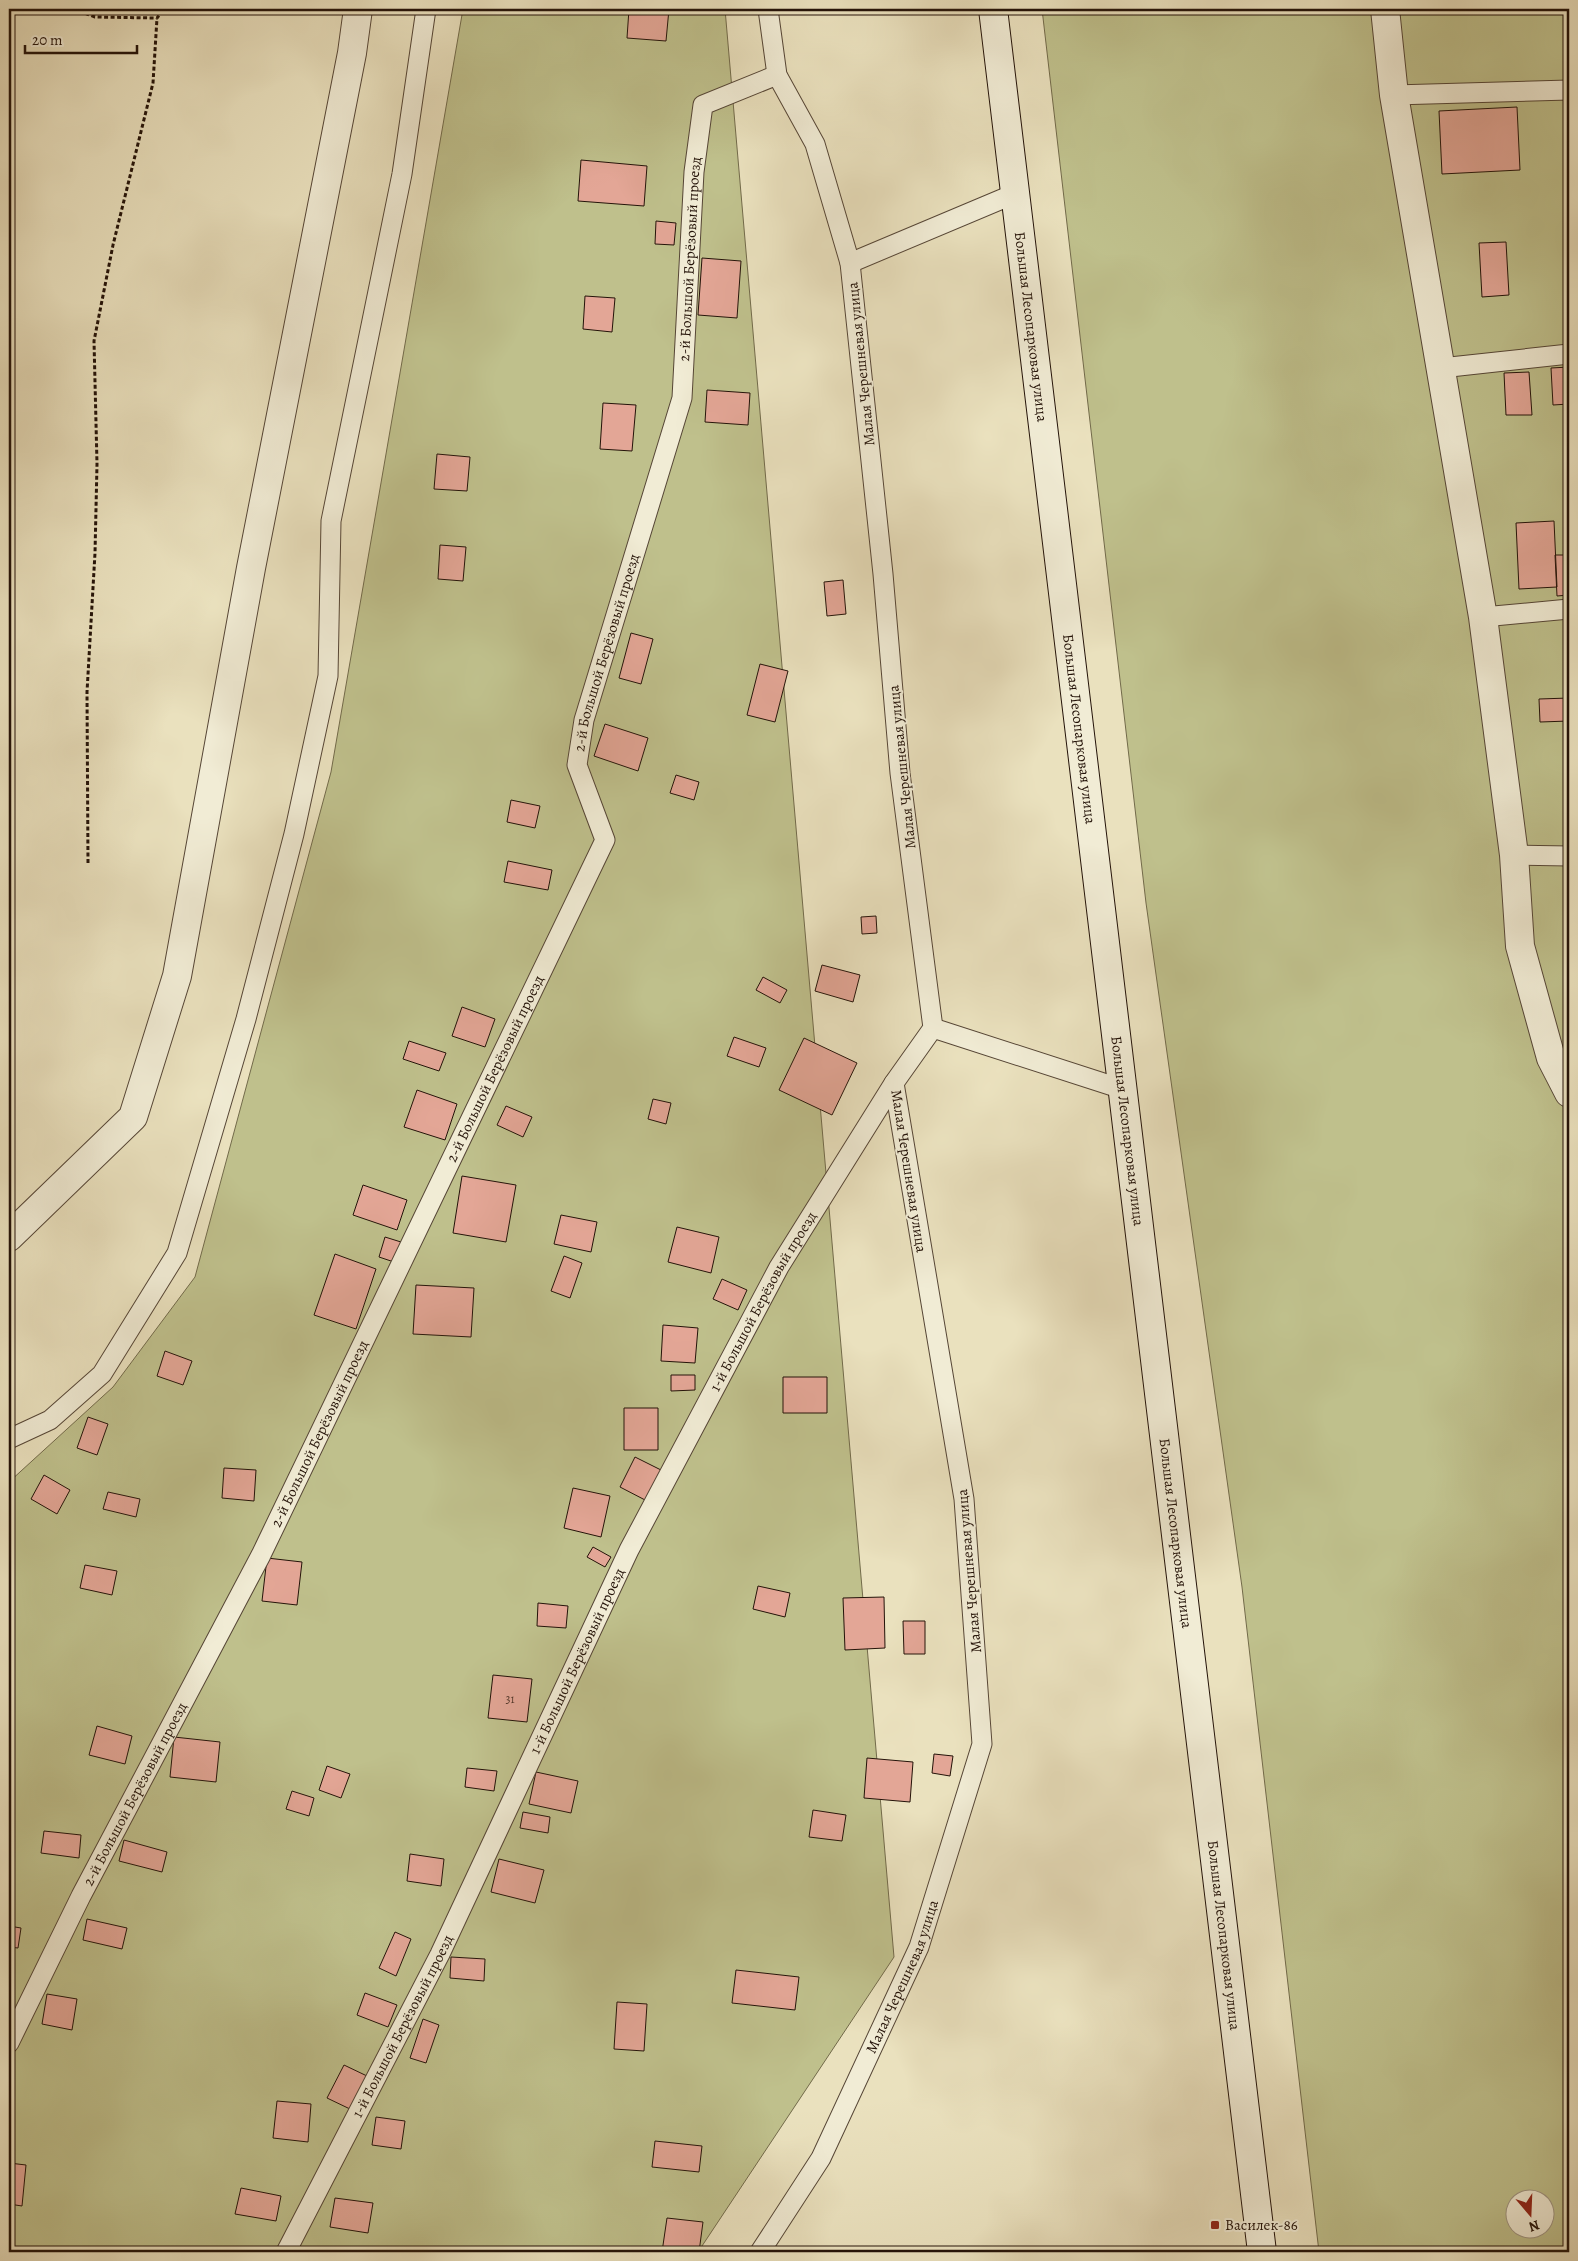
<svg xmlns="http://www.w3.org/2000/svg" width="1578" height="2261" font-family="Alegreya,serif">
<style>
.green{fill:#bfc08c;stroke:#726a4a;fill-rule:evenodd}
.building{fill:#e3a696;stroke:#241309}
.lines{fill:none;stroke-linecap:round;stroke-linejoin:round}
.lane-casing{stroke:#564636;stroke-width:21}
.street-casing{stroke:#564636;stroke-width:30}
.secondary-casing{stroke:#241309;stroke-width:30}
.path{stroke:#241309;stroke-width:3;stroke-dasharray:4 2.5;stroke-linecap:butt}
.lane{stroke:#f1ecd5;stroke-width:19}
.street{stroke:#f1ecd5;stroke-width:28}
.secondary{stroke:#f1ecd5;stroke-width:28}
.poi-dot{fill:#8f2418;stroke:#f1ecd5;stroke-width:2}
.labels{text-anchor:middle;stroke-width:4;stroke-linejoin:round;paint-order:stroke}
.number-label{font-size:12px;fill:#54382c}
.street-label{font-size:15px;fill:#241309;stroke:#f1ecd5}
.poi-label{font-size:15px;fill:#241309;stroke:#f1ecd5;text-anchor:start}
</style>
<rect width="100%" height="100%" fill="#eae1be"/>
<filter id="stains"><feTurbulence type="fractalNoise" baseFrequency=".004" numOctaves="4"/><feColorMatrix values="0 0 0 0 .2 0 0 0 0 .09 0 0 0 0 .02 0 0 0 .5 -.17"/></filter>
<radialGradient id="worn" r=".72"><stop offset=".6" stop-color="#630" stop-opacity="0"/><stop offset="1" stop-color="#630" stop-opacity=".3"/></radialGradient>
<path class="green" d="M463,9h262l169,1948 -196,295h-689v-770l104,-95 82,-110 136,-505z
M1042,9h527v2243h-250l-77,-665 -96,-684zM1516,2198h30v30h-30z"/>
<path class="building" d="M629,9h40l-3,32 -39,-3z
M1449,9h42v2l-42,2z
M1517,107l3,63 -78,4 -3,-63z
M581,160l66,6 -3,40 -66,-5z
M656,221l20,2 -2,22 -19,-1z
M1506,242l3,53 -27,2 -3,-54z
M702,258l39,3 -4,57 -39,-3z
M585,296l30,2 -3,34 -29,-3z
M1569,367v37l-16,1 -2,-37z
M1529,372l3,43h-26l-2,-42z
M707,390l43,3 -2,32 -43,-3z
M603,403l33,2 -4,46 -32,-2z
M437,454l33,3 -3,34 -33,-2z
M1554,521l3,66 -38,2 -3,-66z
M440,545l26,2 -3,34 -25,-2z
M1555,555h14v40l-12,1z
M843,580l3,34 -19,2 -3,-34z
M631,633l22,6 -12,45 -22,-6z
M760,664l28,7 -13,51 -28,-7z
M1569,698v23l-29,1 -1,-23z
M605,724l43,14 -10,33 -44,-15z
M676,775l23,7 -5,18 -24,-7z
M511,800l29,6 -5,22 -28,-6z
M508,861l44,9 -4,20 -44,-8z
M876,916l1,17 -15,1 -1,-17z
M822,965l38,10 -7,27 -38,-11z
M763,977l24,13 -7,13 -24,-13z
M462,1007l33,12 -10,28 -33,-11z
M734,1037l32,11 -7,19 -32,-11z
M804,1038l53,25 -25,52 -53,-25z
M409,1041l37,12 -7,18 -36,-12z
M417,1090l40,14 -12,36 -41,-13z
M653,1099l18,4 -5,21 -18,-5z
M506,1106l26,11 -9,20 -26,-12z
M462,1176l54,9 -10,57 -53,-9z
M363,1185l44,15 -10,30 -44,-15z
M561,1215l36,7 -6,30 -37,-8z
M677,1227l42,10 -8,36 -43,-11z
M385,1237l16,5 -7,20 -15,-5z
M335,1254l41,15 -20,60 -42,-14z
M564,1256l18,7 -12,35 -19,-7z
M722,1279l25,11 -9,20 -25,-11z
M416,1285l58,3 -3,49 -58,-3z
M663,1325l35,3 -3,35 -34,-2z
M165,1351l27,10 -9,24 -26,-9z
M671,1375h24v15l-24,1z
M783,1377h44v36h-44z
M624,1408h34v42h-34z
M88,1417l20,7 -11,31 -20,-7z
M635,1457l28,14 -16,30 -27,-14z
M224,1468l32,2 -2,31 -32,-3z
M44,1475l26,15 -13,24 -26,-15z
M573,1488l37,8 -9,41 -37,-9z
M108,1492l32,7 -4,18 -33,-8z
M593,1547l18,10 -6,10 -18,-10z
M267,1558l35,4 -5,43 -35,-4z
M85,1565l32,6 -5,24 -32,-7z
M758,1586l32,7 -5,24 -32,-8z
M884,1597l1,51 -40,2 -2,-52z
M538,1603l30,3 -2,22 -29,-2z
M903,1621h22v33h-21z
M493,1675l39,4 -5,43 -39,-4z
M97,1726l35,10 -7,28 -36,-9z
M174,1737l46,5 -4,40 -46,-5z
M934,1754l19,2 -3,20 -18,-3z
M867,1758l46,4 -3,40 -46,-4z
M327,1766l23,8 -9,24 -22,-8z
M467,1768l30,3 -3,20 -29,-4z
M536,1772l42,9 -7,32 -42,-9z
M292,1791l22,7 -5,18 -23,-7z
M813,1810l33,5 -4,26 -33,-4z
M523,1812l27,5 -2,16 -28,-5z
M44,1831l37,4 -2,23 -38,-5z
M124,1840l43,12 -5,20 -43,-11z
M410,1854l34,5 -3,27 -34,-5z
M499,1859l45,11 -9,33 -44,-11z
M87,1919l40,9 -5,21 -39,-9z
M9,1926l12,2 -3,20 -9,-1z
M395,1932l16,7 -15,37 -17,-8z
M451,1957l34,2 -1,22 -34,-3z
M736,1970l63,7 -4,33 -63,-7z
M365,1993l32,12 -9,22 -31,-12z
M47,1994l30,5 -5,31 -30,-6z
M617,2002l30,2 -3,47 -30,-2z
M423,2019l16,6 -13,38 -16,-5z
M344,2065l23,11 -17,33 -23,-11z
M277,2101l34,3 -3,38 -35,-4z
M376,2117l29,4 -4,28 -29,-4z
M655,2141l47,5 -3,26 -47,-5z
M9,2163l17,2 -4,41 -13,-2z
M241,2188l40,8 -5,25 -41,-7z
M335,2198l38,5 -5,30 -38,-6z
M667,2218l36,4 -4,30h-37z"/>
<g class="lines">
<g class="lane-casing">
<g id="lane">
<path d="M1394,95l175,-5"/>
<path d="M850,263l164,-69"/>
<path d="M1441,368l128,-14"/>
<path d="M1483,617l86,-8"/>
<path d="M1514,855l55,1"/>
<path d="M933,1028l189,61"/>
<path d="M9,1439l41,-19 52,-46 75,-121 69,-234 48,-185 34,-158 3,-155 71,-347 24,-165"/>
<path id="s1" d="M9,2043l72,-147 180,-341 344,-715 -28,-75 7,-45 98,-322 12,-226 9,-67 74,-30"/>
<path id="s2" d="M286,2252l154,-298 189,-404 150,-283 115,-184"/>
<path id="s3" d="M760,2252l61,-94 98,-211 63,-203 -18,-245 -70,-416 39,-55 -33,-255 -17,-199 -33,-311 -35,-119 -38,-69 -9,-66"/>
</g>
</g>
<g class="street-casing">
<path id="street" d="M1385,9l9,86 89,522 31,238 6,91 31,112 18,35
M9,1237l124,-120 44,-141 74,-408 101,-515 6,-44"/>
</g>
<g class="secondary-casing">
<g id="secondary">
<path id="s4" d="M993,9l269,2243"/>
</g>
</g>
<path class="path" d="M73,9l22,8 62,1 7,-9
M88,863l-1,-171 8,-139 2,-89 -3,-123 19,-96 40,-162 4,-65"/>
<use href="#lane" class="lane"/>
<use href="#street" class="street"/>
<use href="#secondary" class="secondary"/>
</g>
<rect class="poi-dot" x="1210" y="2220" width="10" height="10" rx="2.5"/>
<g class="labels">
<g class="number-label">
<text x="510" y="1703">31</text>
</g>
<g class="street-label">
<text dy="5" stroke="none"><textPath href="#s1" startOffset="1944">2-й Большой Берёзовый проезд</textPath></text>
<text dy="5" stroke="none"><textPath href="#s4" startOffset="320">Большая Лесопарковая улица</textPath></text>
<text transform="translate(861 364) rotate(-96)" y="5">Малая Черешневая улица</text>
<text dy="5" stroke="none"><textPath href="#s1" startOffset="1539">2-й Большой Берёзовый проезд</textPath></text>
<text dy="5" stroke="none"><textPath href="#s4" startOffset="725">Большая Лесопарковая улица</textPath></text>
<text transform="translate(902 767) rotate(-96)" y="5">Малая Черешневая улица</text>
<text dy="5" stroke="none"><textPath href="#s1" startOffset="1089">2-й Большой Берёзовый проезд</textPath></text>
<text dy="5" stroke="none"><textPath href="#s4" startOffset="1130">Большая Лесопарковая улица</textPath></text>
<text transform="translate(909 1171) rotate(81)" y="5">Малая Черешневая улица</text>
<text dy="5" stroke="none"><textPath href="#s2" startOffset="1064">1-й Большой Берёзовый проезд</textPath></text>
<text dy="5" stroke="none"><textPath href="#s1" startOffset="684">2-й Большой Берёзовый проезд</textPath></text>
<text dy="5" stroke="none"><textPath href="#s4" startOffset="1535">Большая Лесопарковая улица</textPath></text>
<text transform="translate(969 1571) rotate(-95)" y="5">Малая Черешневая улица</text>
<text dy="5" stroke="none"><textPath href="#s2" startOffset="659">1-й Большой Берёзовый проезд</textPath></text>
<text dy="5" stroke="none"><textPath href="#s1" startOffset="279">2-й Большой Берёзовый проезд</textPath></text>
<text dy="5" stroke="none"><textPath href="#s4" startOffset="1940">Большая Лесопарковая улица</textPath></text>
<text dy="5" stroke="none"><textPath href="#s3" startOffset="311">Малая Черешневая улица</textPath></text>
<text dy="5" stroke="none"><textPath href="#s2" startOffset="254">1-й Большой Берёзовый проезд</textPath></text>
</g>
<g class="poi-label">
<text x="1225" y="2230">Василек-86</text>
</g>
</g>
<rect width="1578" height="2261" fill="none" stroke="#eae1be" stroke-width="30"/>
<rect x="10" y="10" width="1558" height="2241" fill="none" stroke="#241309" stroke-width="2.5"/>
<rect x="15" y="15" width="1548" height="2231" fill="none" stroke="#241309"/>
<g transform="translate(1530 2214) rotate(161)"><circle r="24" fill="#f1ecd5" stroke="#9f9583"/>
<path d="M0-4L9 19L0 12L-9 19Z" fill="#8f2418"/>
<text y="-8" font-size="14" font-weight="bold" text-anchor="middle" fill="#241309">N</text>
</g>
<path d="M25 45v8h112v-8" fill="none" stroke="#241309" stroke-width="2.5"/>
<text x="32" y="45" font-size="15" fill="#241309" stroke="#f1ecd5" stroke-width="4" paint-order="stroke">20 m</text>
<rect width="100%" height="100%" filter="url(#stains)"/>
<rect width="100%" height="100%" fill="url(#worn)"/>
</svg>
